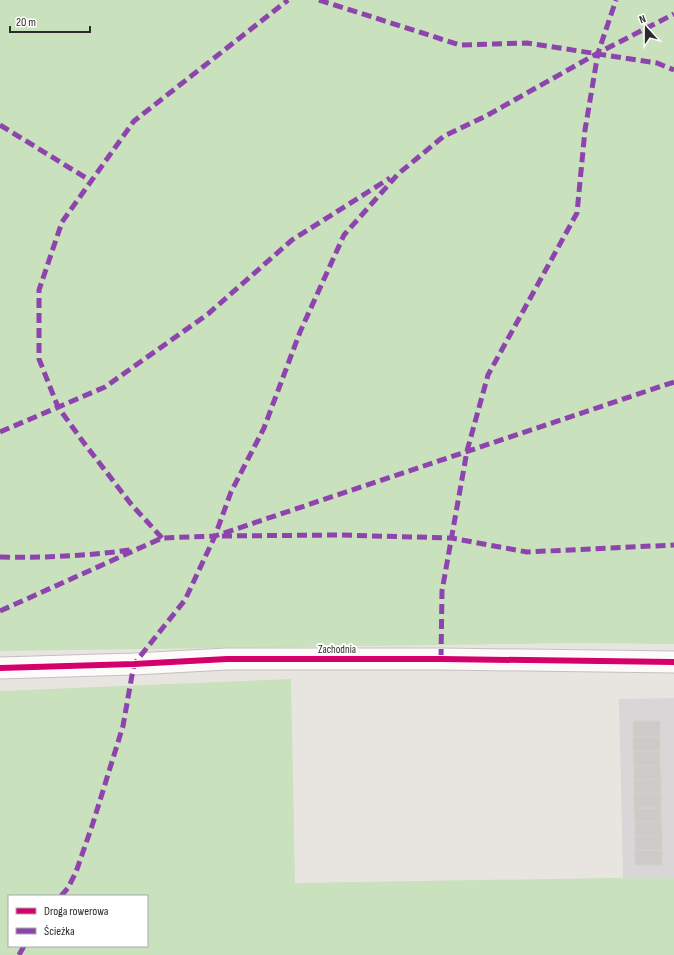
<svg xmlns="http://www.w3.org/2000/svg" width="674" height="955" font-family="'Sofia Sans Condensed',sans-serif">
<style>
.industrial{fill:#d9d6d7}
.green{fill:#c9e1bc;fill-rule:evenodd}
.building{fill:#cdcbc7;stroke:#d3d1cc}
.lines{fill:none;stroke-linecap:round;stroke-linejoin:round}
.street-casing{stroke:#c2c1c1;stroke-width:23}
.street{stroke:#fcfbfa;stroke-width:21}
.quiet{stroke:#8e44ad;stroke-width:5;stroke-dasharray:10 5;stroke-linecap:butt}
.cycleway-casing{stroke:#fff;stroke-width:8}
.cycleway{stroke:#d6006c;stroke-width:6}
.labels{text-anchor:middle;stroke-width:4;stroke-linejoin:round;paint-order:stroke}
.street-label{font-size:11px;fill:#2a2a2a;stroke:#fff}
</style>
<rect width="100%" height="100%" fill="#e8e5e0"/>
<path class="industrial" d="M674,698v179l-51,1 -4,-179z"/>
<path class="green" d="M0,0h674v644l-99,-1 -575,8z
M291,679l4,204 379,-6v78h-674v-264zM9,896h138v50h-138z"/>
<path class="building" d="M633,721h27v16h-27z
M633,737h27v14h-27z
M633,751h27v14l-26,1z
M660,765l1,14 -27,1v-14z
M661,779v14l-27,1v-14z
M661,793v15h-27v-14z
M634,808h27v13l-26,1z
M661,821l1,14 -27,1v-14z
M662,835v15h-27v-14z
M635,850h27v15h-27z"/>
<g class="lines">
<g class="street-casing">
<path id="street" d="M0,668l134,-4 93,-5h214l233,3"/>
</g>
<use href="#street" class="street"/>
<path class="quiet" d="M319,0l141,45 67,-2 130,20 17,7
M0,125l91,56
M0,432l105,-45 103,-73 84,-74 98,-62
M222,536l117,-1 112,3 76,14 147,-7
M162,538l-31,-34 -47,-61 -26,-36 -19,-48v-69l23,-68 72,-101 154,-121
M0,557c44,1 86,-1 130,-7
M0,611l162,-73 53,-2 459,-154
M441,659l1,-68 25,-140 21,-76 89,-162 8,-83 13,-77 18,-53
M61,896l7,-8 8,-16 17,-49 30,-97 11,-62 51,-64 30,-64 16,-44 33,-64 36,-96 44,-97 54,-61 46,-38 42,-20 112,-63 76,-39
M19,955l5,-9"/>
<g class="cycleway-casing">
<path id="cycleway" d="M0,668l134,-4 93,-5h214l233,3"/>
</g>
<use href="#cycleway" class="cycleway"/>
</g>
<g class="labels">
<g class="street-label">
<text x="337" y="653">Zachodnia</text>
</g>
</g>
<rect x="8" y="895" width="140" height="52" fill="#ffffff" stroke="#aaaaaa"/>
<rect x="16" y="908" width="20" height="6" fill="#d6006c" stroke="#aaaaaa"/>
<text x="44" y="915" font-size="12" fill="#2a2a2a">Droga rowerowa</text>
<rect x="16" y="928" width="20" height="6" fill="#8e44ad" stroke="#aaaaaa"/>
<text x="44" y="935" font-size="12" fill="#2a2a2a">Ścieżka</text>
<g transform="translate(646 28) rotate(339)" stroke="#ffffff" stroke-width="3" paint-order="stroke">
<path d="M0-3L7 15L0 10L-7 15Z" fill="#2a2a2a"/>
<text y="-6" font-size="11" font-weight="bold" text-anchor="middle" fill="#2a2a2a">N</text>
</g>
<path d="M10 26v6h80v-6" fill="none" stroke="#2a2a2a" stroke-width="2"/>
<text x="16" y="26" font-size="12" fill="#2a2a2a" stroke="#ffffff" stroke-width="3" paint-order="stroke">20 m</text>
</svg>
